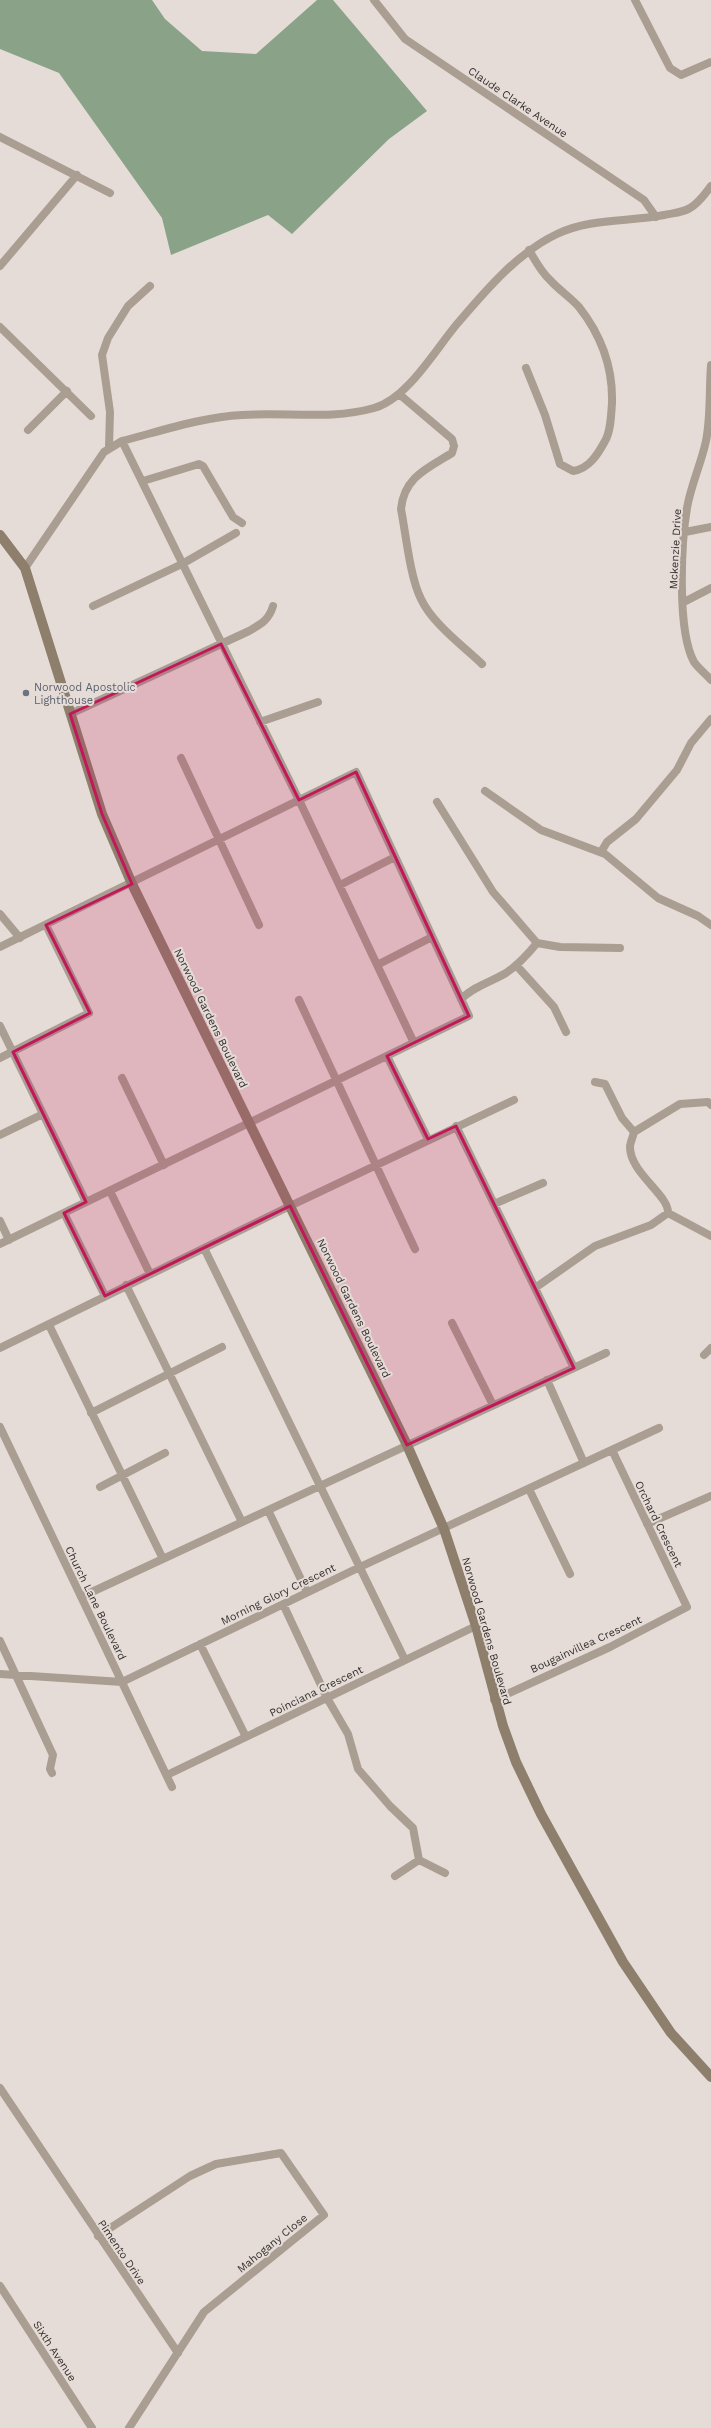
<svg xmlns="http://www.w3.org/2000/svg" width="711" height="2428" font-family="'Work Sans',sans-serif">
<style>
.forest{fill:#8aa388}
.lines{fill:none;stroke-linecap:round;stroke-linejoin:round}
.street{stroke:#a99e91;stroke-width:8}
.secondary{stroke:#8e7f6c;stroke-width:10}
.marked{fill:#c2185b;fill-opacity:0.2;stroke:#c2185b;stroke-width:3;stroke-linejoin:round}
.worship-dot{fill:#6b7280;stroke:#e6dcd7;stroke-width:1.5}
.labels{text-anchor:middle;stroke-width:4;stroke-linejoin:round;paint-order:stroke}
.street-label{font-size:11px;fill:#34302e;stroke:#e6dcd7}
.worship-label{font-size:11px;fill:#5b616d;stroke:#e6dcd7;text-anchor:start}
</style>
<rect width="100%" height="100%" fill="#e6dcd7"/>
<path class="forest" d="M0,0h152l13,19 37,32 54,3 61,-54h16l94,111 -38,28 -97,95 -24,-19 -97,40 -9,-37 -103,-145 -59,-24z"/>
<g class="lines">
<path class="street" d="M374,0l31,39 239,161 12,17
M635,0l35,68 11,7 30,-13
M0,137l110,56
M0,266l77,-91
M0,327l91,89
M711,365c-2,26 0,51 -5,76 -5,23 -15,44 -19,67 -6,36 -10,123 7,154 4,6 12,12 17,18
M526,368l19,47 15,49 13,7c16,-2 25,-17 32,-30 6,-10 6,-26 7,-38 1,-35 -11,-68 -33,-96 -9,-10 -20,-17 -29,-27 -9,-8 -15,-20 -21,-30
M399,394l53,45 2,7 -2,7c-24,15 -48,24 -51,56 5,26 9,68 20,90 11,24 42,47 61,65
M28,430l39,-39
M122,441l177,359 115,243
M109,447l1,-35 -8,-57 6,-17 20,-32 22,-20
M143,481l56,-17 4,2 30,51 9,6
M685,532l26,-5
M25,568l79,-116 18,-11c39,-10 80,-24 120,-26 44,-3 90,5 132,-7 33,-9 61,-58 83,-84 28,-33 60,-71 100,-90 33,-16 72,-12 107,-19 9,-2 18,-2 26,-7 9,-5 15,-14 21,-22
M684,602l27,-14
M93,606l89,-42 54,-31
M70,714l179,-83c12,-7 20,-11 24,-25
M260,722l58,-20
M181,758l78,167
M485,791l56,39 64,24 53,44 40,18 13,9
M437,802l56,90 44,51c-9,11 -19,22 -31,30 -17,10 -30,12 -45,26
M601,852l6,-10 29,-23 41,-49 14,-27 20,-24
M340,885l55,-28
M0,914l20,24
M537,943l23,4 60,1
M0,947l356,-175 113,244 -469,228
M377,965l55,-28
M516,965l38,42 12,25
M299,1000l116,249
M0,1026l86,176
M387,1056l41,83
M0,1058l89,-45 -43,-88
M122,1078l42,87
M595,1082l10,2 17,34 12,14
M456,1126l118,242
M0,1135l43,-21
M110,1191l40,83
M494,1204l49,-21
M64,1213l41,83
M668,1213l43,23
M0,1221l9,19
M204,1248l201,412
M126,1285l116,237
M535,1288l60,-42 56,-21 17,-12c1,-18 -38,-40 -38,-66 0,-4 3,-10 4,-15l46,-28 28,-2 3,3
M452,1323l41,82
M49,1325l114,234
M0,1348l290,-142 224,-106
M704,1355l7,-7
M547,1380l37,83
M91,1413l131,-66
M0,1427l172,360
M100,1487l65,-34
M529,1489l41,85
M268,1510l39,82
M647,1524l64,-28
M81,1597l525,-244
M283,1604l44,94 21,36 10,35 32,37 23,22 6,32 26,13
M0,1641l53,114 -3,14 2,4
M200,1644l46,93
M0,1674l122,8 238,-115 299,-139
M494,1700l116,-53 77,-40 -75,-157
M167,1775l309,-149
M395,1876l24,-16
M0,2088l178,265
M98,2236l92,-60 26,-12 65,-11 43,62 -120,97 -75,116
M0,2286l92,142"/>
<path class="secondary" d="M0,535l25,33 77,246 30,70 275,561 37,84 32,97 27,100 13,36 25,52 82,148 48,71 40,44"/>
</g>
<path class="marked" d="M221,644l78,156 57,-28 113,244 -82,40 41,83 28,-13 118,242 -167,77 -117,-239 -185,90 -41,-83 22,-11 -73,-150 77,-39 -44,-88 86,-41 -30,-70 -32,-100z"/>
<circle class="worship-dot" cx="26" cy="693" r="4"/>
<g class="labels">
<g class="street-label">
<text transform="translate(518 102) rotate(34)" y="4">Claude Clarke Avenue</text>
<text transform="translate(675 549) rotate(-87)" y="4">Mckenzie Drive</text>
<text transform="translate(211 1018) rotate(64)" y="4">Norwood Gardens Boulevard</text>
<text transform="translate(354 1308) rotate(64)" y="4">Norwood Gardens Boulevard</text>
<text transform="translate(659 1524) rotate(64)" y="4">Orchard Crescent</text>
<text transform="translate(278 1594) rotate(-26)" y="4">Morning Glory Crescent</text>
<text transform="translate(96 1603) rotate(64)" y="4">Church Lane Boulevard</text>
<text transform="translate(487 1631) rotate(74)" y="4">Norwood Gardens Boulevard</text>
<text transform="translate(586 1644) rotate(-25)" y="4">Bougainvillea Crescent</text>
<text transform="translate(316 1691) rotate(-26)" y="4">Poinciana Crescent</text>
<text transform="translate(272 2243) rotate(-39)" y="4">Mahogany Close</text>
<text transform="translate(122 2252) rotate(56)" y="4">Pimento Drive</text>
<text transform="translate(55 2351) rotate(57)" y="4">Sixth Avenue</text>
</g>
<g class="worship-label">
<text x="34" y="691">Norwood Apostolic<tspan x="34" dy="13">Lighthouse</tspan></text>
</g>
</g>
</svg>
